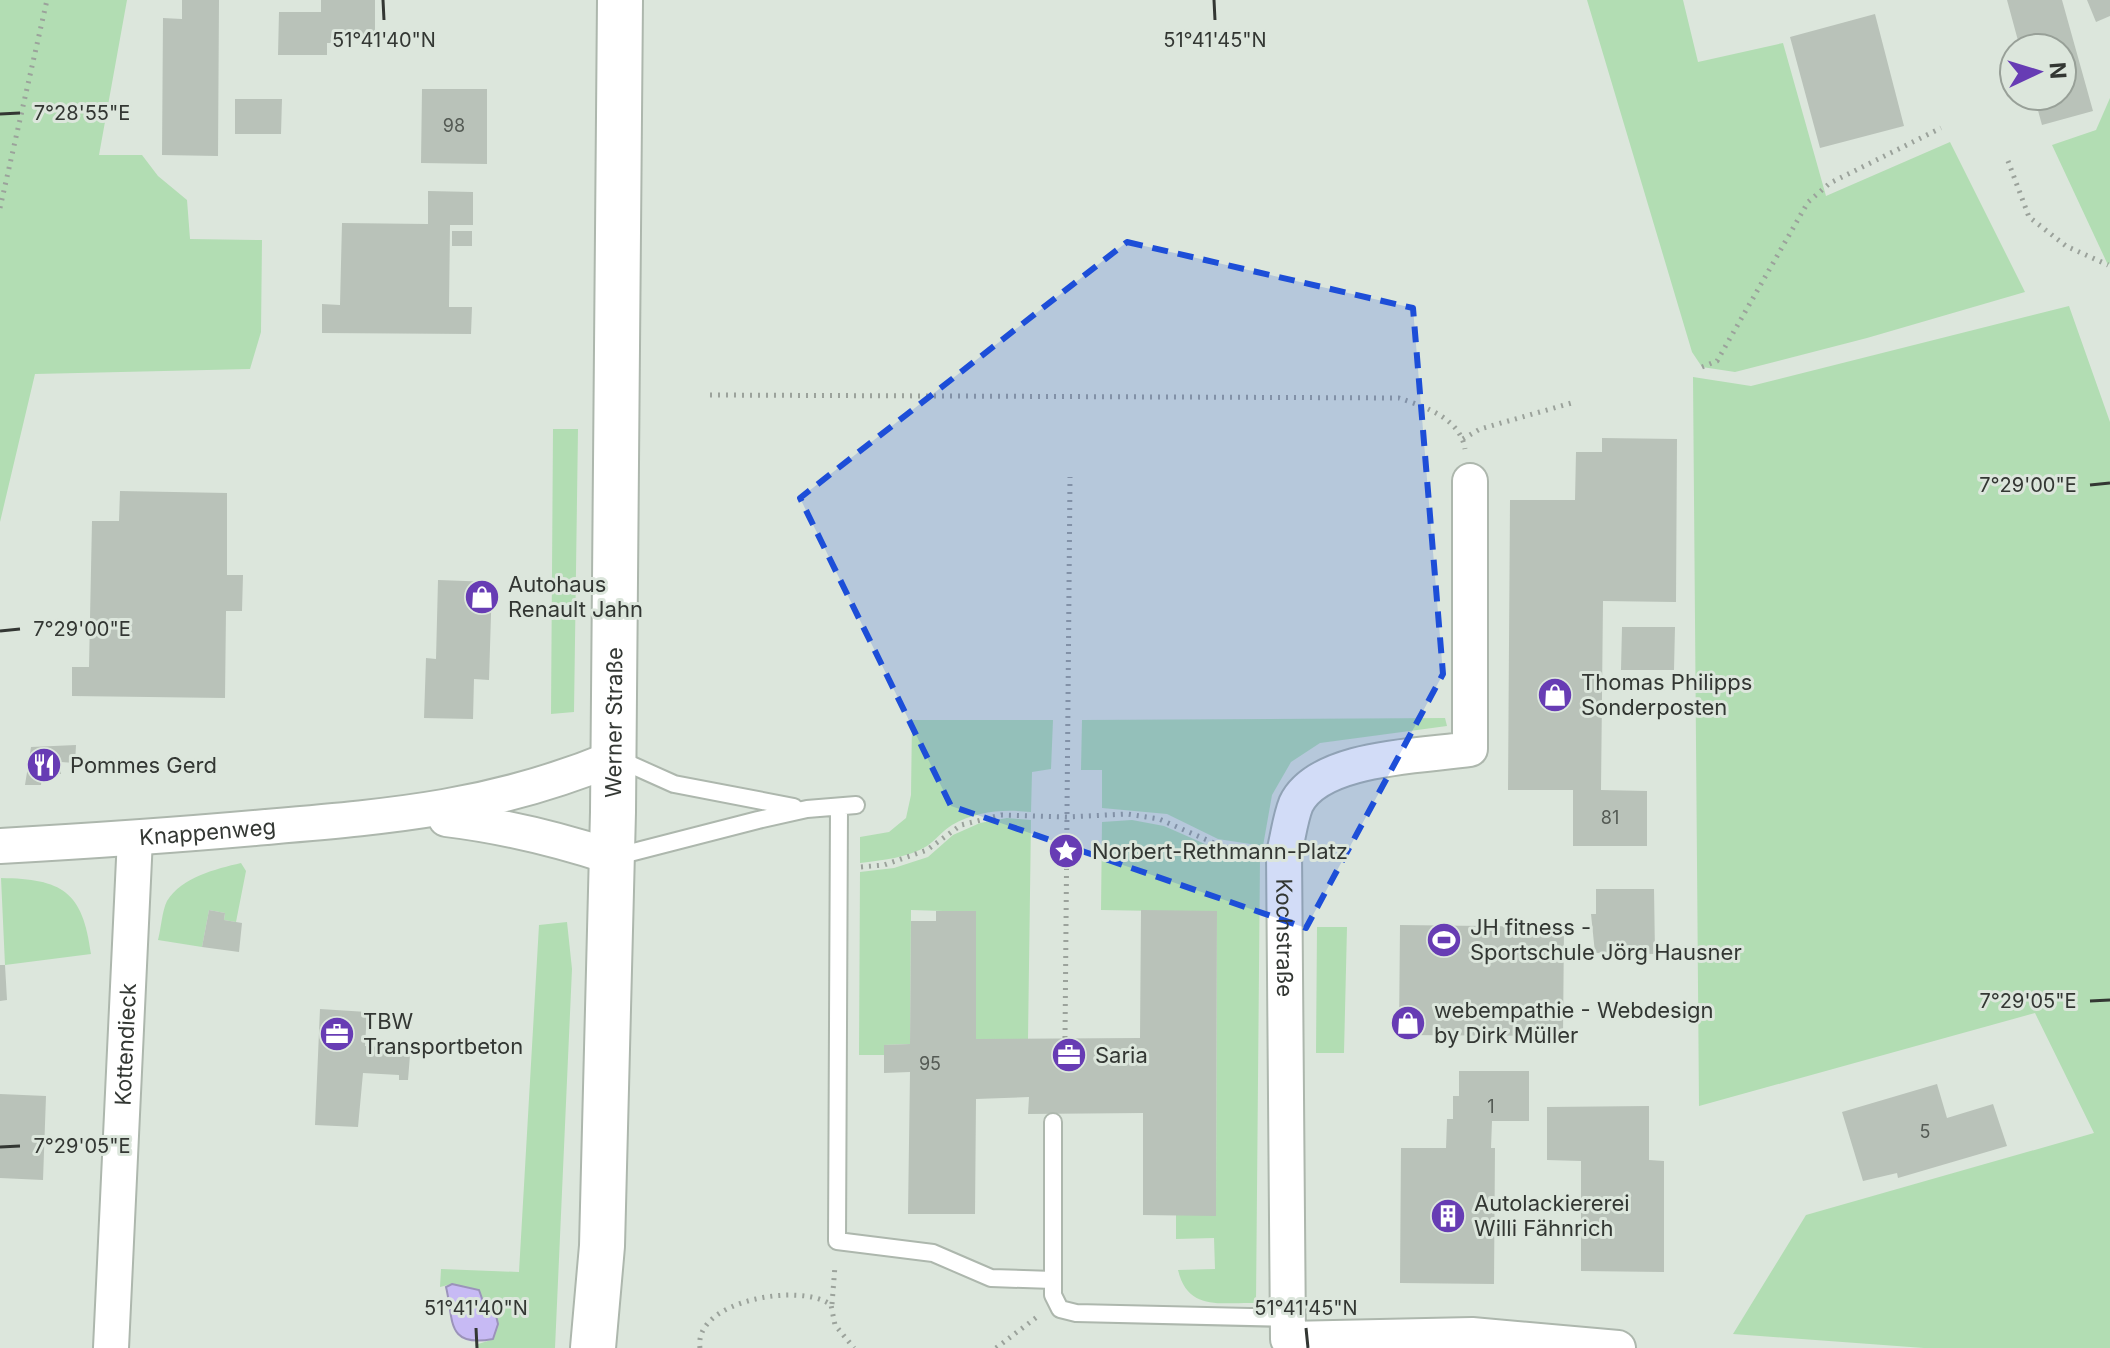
<svg xmlns="http://www.w3.org/2000/svg" width="2110" height="1348" font-family="Inter,sans-serif">
<style>
.green{fill:#b2ddb3}
.water{fill:#c7baf4;stroke:#9b93ba;stroke-width:2}
.building{fill:#b9c2b9}
.lines{fill:none;stroke-linecap:round;stroke-linejoin:round}
.service-casing{stroke:#adb7ad;stroke-width:20}
.minor-casing{stroke:#adb7ad;stroke-width:38}
.secondary-casing{stroke:#adb7ad;stroke-width:48}
.path{stroke:#9ba29b;stroke-width:5;stroke-dasharray:2 6;stroke-linecap:butt}
.service{stroke:#fff;stroke-width:16}
.minor{stroke:#fff;stroke-width:34}
.secondary{stroke:#fff;stroke-width:44}
.marked{fill:#1d4ed8;fill-opacity:0.2;stroke:#1d4ed8;stroke-width:6;stroke-dasharray:16 10;stroke-linejoin:round}
.ticks{fill:none;stroke:#333733;stroke-width:3}
.labels{text-anchor:middle;stroke-width:6;stroke-linejoin:round;paint-order:stroke}
.number-label{font-size:18px;fill:#545a54}
.poi-label{font-size:22px;fill:#333733;stroke:#dce6dc;text-anchor:start}
.street-label{font-size:22px;fill:#333733;stroke:#dce6dc}
.ticks-label{font-size:20px;text-anchor:middle;fill:#333733;stroke:#dce6dc;stroke-width:6;stroke-linejoin:round;paint-order:stroke}
</style>
<rect width="100%" height="100%" fill="#dce6dc"/>
<path class="green" d="M0,0h127l-28,155h43l16,21 29,24 3,39 72,1 -1,92 -11,37 -215,5 -35,148z
M1587,0h96l15,62 85,-19 43,153 124,-54 75,150 -158,46 -132,34 -33,-5 -10,-15z
M2110,98v165l-2,2 -56,-120 44,-15z
M2069,306l41,116v926h-186l-191,-14 73,-119 288,-82 -59,-120 -336,93 -6,-729 58,9z
M553,429h25l-4,283 -23,2z
M1445,718l2,8 -127,17 -29,19 -19,33 -9,51 -45,-7 -51,-25 -65,-6v-38h-21l1,-50z
M912,720h141l-2,49 -19,3 -1,40c-28,-3 -54,-1 -79,13 -10,6 -16,15 -25,21 -19,12 -45,14 -67,17v-26l29,-5 17,-14 5,-23z
M1007,818l24,2 -3,219h-52v-127l-65,-2 -1,134 -26,1v10h-25l1,-183 34,-4 34,-11 25,-22 27,-12z
M1132,820l32,6 57,25 39,6 -4,446c-35,-1 -68,9 -78,-33l37,-1 -1,-31 -38,1v-24h40l1,-303 -116,-2 1,-88z
M241,863l5,8 -10,51 -12,-2 1,-7 -16,-3 -7,37 -44,-7c3,-11 4,-29 9,-39 15,-24 49,-32 74,-38z
M1,878c61,1 82,13 90,76l-86,11z
M567,922l5,47 -17,379h-77l-3,-3 19,-6 -15,-49 -27,-6 -12,3 1,-18 78,3 20,-347z
M1317,927h30l-3,126h-28z"/>
<path class="water" d="M452,1284l27,6 6,17h9l4,17 -5,15c-48,9 -39,-20 -47,-52z"/>
<path class="building" d="M182,0h37l-1,156 -56,-1 1,-137 19,1z
M321,0h54v38h-31v5h-17v12h-49l1,-43h42z
M2007,0h55l31,111 -51,14 -8,-29h28v-48h-42z
M2087,0h23v16l-14,6z
M1875,14l29,112 -84,22 -30,-111z
M422,89h65v75l-66,-1z
M235,99h47l-1,35h-46z
M428,191l45,1v33h-23l-1,82h23l-1,27 -149,-1v-29l18,1 2,-82 86,1z
M452,231h20v15h-20z
M1602,438l75,1 -1,163 -73,-1 -2,189 46,1v55h-74v-56h-65l2,-290h65l1,-48h26z
M120,491l107,2v82h16l-1,36h-16l-1,87 -153,-2v-29h17l3,-146h27z
M438,580l54,2 -3,98 -15,-1 -1,40 -49,-1 2,-60 10,1z
M1622,627h53l-1,43h-53z
M76,745l-1,18 -14,-1v12h-19l-1,11h-16l6,-38z
M1596,889h58l1,65 -60,-1 -4,-39h5z
M209,910l16,3 -1,7 18,3 -3,29 -37,-5z
M1141,910l76,1 -1,305 -73,-1v-102l-115,1 1,-17 -53,2 -1,115h-67l2,-142 -26,1v-28l26,-1 1,-123h25v-10h40v128l164,-1z
M1400,925l164,2 -1,109 -164,-1z
M0,965h5l2,35 -7,1z
M320,1009l47,3 -2,34 35,2 -1,6 11,1 -2,25h-9v-5l-36,-2 -5,54 -43,-2z
M1459,1071h70v50h-37l-1,27h4l-1,136 -94,-1 1,-135h45l1,-29h6v-23h6z
M1937,1084l10,34 46,-14 14,42 -109,32 -1,-5 -34,8 -21,-69z
M0,1094l46,2 -3,84 -43,-2z
M1649,1106v54l15,1v111l-83,-1v-110l-34,-1v-53z"/>
<g class="lines">
<g class="service-casing">
<path id="service" d="M616,758l58,26 120,23
M839,808l-2,433 96,12 58,25 62,2
M614,857l144,-37 49,-11 49,-4
M1053,1122v173l7,14 16,4 212,5"/>
</g>
<g class="minor-casing">
<g id="minor">
<path id="s1" d="M1470,481v268c-46,7 -151,7 -174,55 -6,15 -8,34 -12,49l4,486 184,-4 146,13"/>
<path d="M446,819c58,7 111,20 166,38"/>
<path id="s2" d="M0,846c89,-5 177,-11 266,-19 129,-11 227,-19 348,-69"/>
<path id="s3" d="M111,1348l24,-510"/>
</g>
</g>
<g class="secondary-casing">
<g id="secondary">
<path id="s4" d="M593,1348l9,-102 11,-434 7,-812"/>
</g>
</g>
<path class="path" d="M2008,161l21,56 37,29 42,19
M0,208l47,-208
M1702,367l15,-6 91,-159 22,-19 111,-55
M710,395l689,3c26,9 61,20 66,51
M1463,439l17,-10 95,-27
M861,867l23,-2 43,-15 34,-25 40,-10 66,2 60,-3 32,5 64,28 29,3
M1065,1038l5,-561
M832,1304l3,-38
M700,1348c-7,-48 102,-66 131,-43l4,20 19,23
M996,1348l41,-31"/>
<use href="#service" class="service"/>
<use href="#minor" class="minor"/>
<use href="#secondary" class="secondary"/>
</g>
<path class="marked" d="M1127,242l286,66 30,366 -137,254 -355,-122 -151,-308z"/>
<path class="ticks" d="M383,0l1,20M1214,0l1,20M0,114l20,-1M2090,485l20,-2M0,631l20,-2M2090,1001l20,-1M0,1147l20,-1M476,1328l1,20M1306,1328l2,20"/>
<defs>
<g id="shop-disc" transform="scale(1.8)"><circle r="9.5" fill="#673cb4" stroke="#dce6dc"/><path d="M-5-2.5h2.3a2.7 3.5 0 0 1 5.4 0H5L5.5 6h-11ZM-1.5-2.5h3a1.5 2.3 0 0 0-3 0Z" fill="#fff"/></g>
<g id="restaurant-disc" transform="scale(1.8)"><circle r="9.5" fill="#673cb4" stroke="#dce6dc"/><path d="M-5-6h1v4h1v-4h1v4h1v-4h1v5L-1.5 .5V6h-2V.5L-5-1ZM5-6V6H3V1.5H1.5Q1.5-4 5-6Z" fill="#fff"/></g>
<g id="sight-disc" transform="scale(1.8)"><circle r="9.5" fill="#673cb4" stroke="#dce6dc"/><path d="M0-6L1.8-2.2L6-1.7L2.9 1.2L3.7 5.4L0 3.3L-3.7 5.4L-2.9 1.2L-6-1.7L-1.8-2.2Z" fill="#fff"/></g>
<g id="stadium-disc" transform="scale(1.8)"><circle r="9.5" fill="#673cb4" stroke="#dce6dc"/><path d="M0-5a6.5 5 0 1 0 0 10a6.5 5 0 1 0 0-10ZM-3.5-1.8h7v3.6h-7Z" fill="#fff"/></g>
<g id="office-disc" transform="scale(1.8)"><circle r="9.5" fill="#673cb4" stroke="#dce6dc"/><path d="M-6-3h4V-5.5h4V-3h4V5H-6ZM-1-4.5V-3h2v-1.5ZM-6 0V1H6V0Z" fill="#fff"/></g>
<g id="building-disc" transform="scale(1.8)"><circle r="9.5" fill="#673cb4" stroke="#dce6dc"/><path d="M-4-6H4V6H1V3H-1V6H-4ZM-2.5-4.3h1.7v1.8h-1.7ZM.8-4.3h1.7v1.8H.8ZM-2.5-1h1.7V.8h-1.7ZM.8-1h1.7V.8H.8Z" fill="#fff"/></g>
</defs>
<g fill-rule="evenodd">
<use href="#shop-disc" x="482" y="597"/>
<use href="#shop-disc" x="1555" y="695"/>
<use href="#restaurant-disc" x="44" y="765"/>
<use href="#sight-disc" x="1066" y="851"/>
<use href="#stadium-disc" x="1444" y="940"/>
<use href="#shop-disc" x="1408" y="1023"/>
<use href="#office-disc" x="337" y="1034"/>
<use href="#office-disc" x="1069" y="1055"/>
<use href="#building-disc" x="1448" y="1216"/>
</g>
<g class="labels">
<g class="number-label">
<text x="454" y="132">98</text>
<text x="1610" y="824">81</text>
<text x="930" y="1070">95</text>
<text x="1491" y="1113">1</text>
<text x="1925" y="1138">5</text>
</g>
<g class="poi-label">
<text x="508" y="592">Autohaus<tspan x="508" dy="25">Renault Jahn</tspan></text>
<text x="1581" y="690">Thomas Philipps<tspan x="1581" dy="25">Sonderposten</tspan></text>
<text x="70" y="773">Pommes Gerd</text>
<text x="1092" y="859">Norbert-Rethmann-Platz</text>
<text x="1470" y="935">JH fitness -<tspan x="1470" dy="25">Sportschule Jörg Hausner</tspan></text>
<text x="1434" y="1018">webempathie - Webdesign<tspan x="1434" dy="25">by Dirk Müller</tspan></text>
<text x="363" y="1029">TBW<tspan x="363" dy="25">Transportbeton</tspan></text>
<text x="1095" y="1063">Saria</text>
<text x="1474" y="1211">Autolackiererei<tspan x="1474" dy="25">Willi Fähnrich</tspan></text>
</g>
<g class="street-label">
<text dy="8" stroke="none"><textPath href="#s4" startOffset="626">Werner Straße</textPath></text>
<text dy="8" stroke="none"><textPath href="#s2" startOffset="208">Knappenweg</textPath></text>
<text dy="8" stroke="none"><textPath href="#s1" startOffset="592">Kochstraße</textPath></text>
<text dy="8" stroke="none"><textPath href="#s3" startOffset="304">Kottendieck</textPath></text>
</g>
</g>
<g class="ticks-label">
<text x="384" y="47">51°41'40"N</text>
<text x="1215" y="47">51°41'45"N</text>
<text x="82" y="120">7°28'55"E</text>
<text x="2028" y="492">7°29'00"E</text>
<text x="82" y="636">7°29'00"E</text>
<text x="2028" y="1008">7°29'05"E</text>
<text x="82" y="1153">7°29'05"E</text>
<text x="476" y="1315">51°41'40"N</text>
<text x="1306" y="1315">51°41'45"N</text>
</g>
<g transform="translate(2038 72) rotate(86)"><circle r="38" fill="#dce6dc" stroke="#98a098" stroke-width="2"/>
<path d="M0-6L14 30L0 20L-14 30Z" fill="#673cb4"/>
<text y="-12" font-size="22" font-weight="bold" text-anchor="middle" fill="#333733">N</text>
</g>
</svg>
